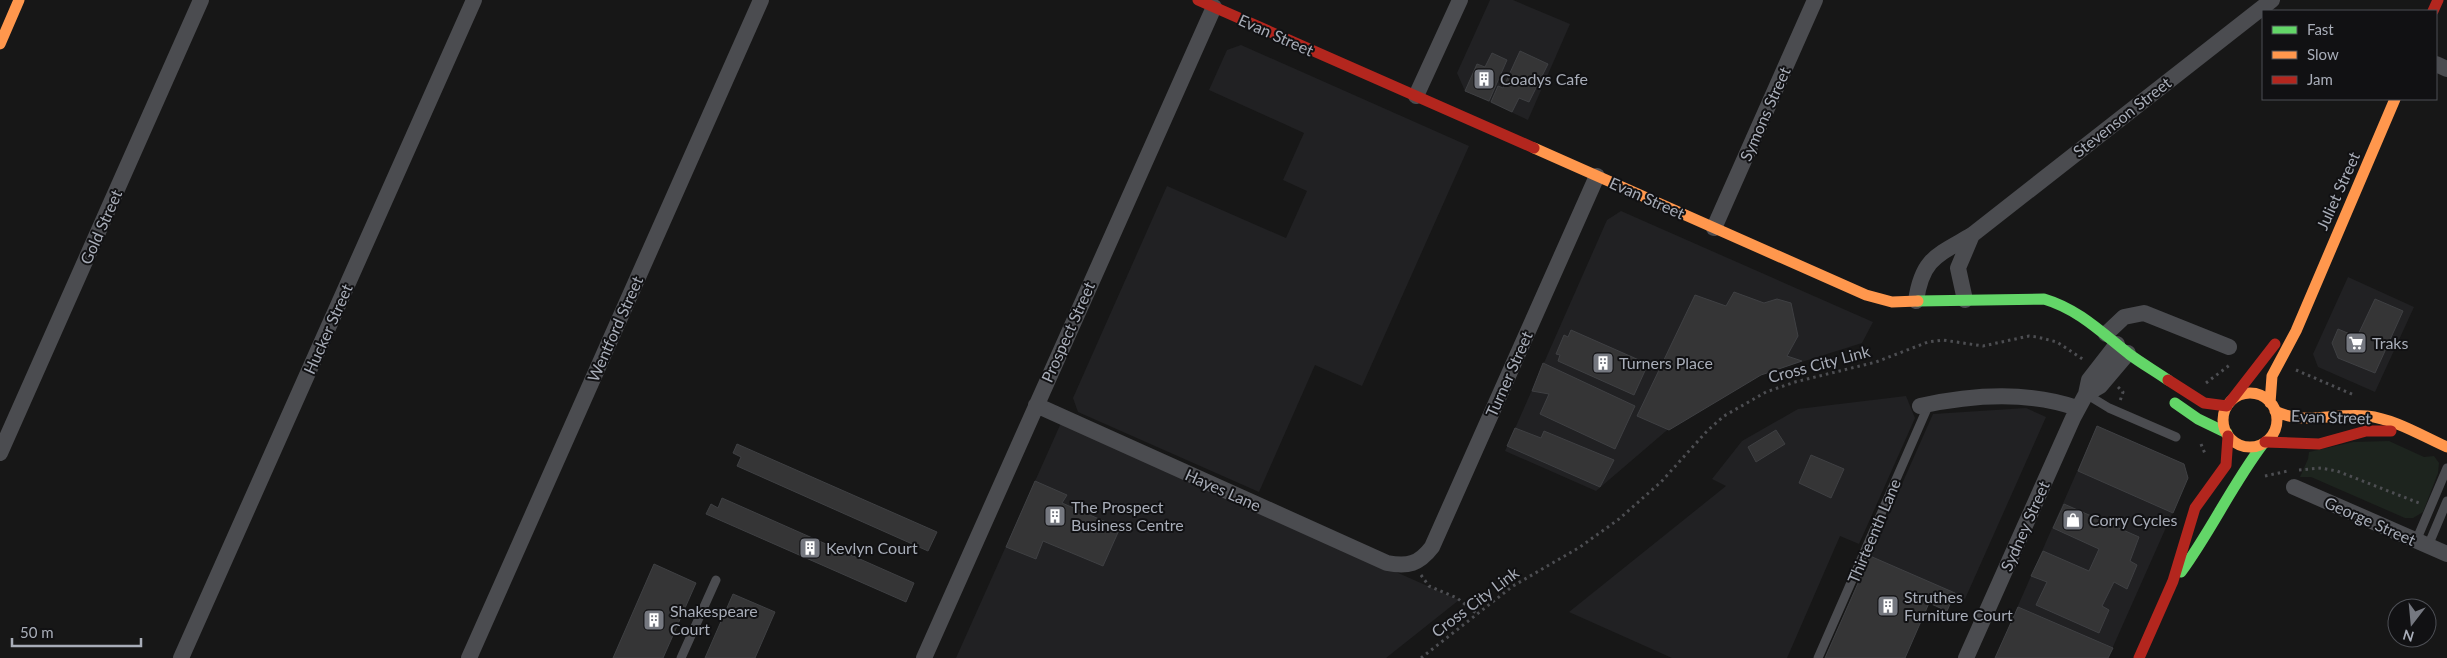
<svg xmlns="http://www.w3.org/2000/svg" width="2447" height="658" font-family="Lato,sans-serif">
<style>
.built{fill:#212123}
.green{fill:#1d241e}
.building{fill:#353536;stroke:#3f4043}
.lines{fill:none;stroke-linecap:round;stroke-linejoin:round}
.path{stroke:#4d4e52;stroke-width:3;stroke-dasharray:2.5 4;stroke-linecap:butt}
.lane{stroke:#4b4c50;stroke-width:9}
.street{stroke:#4b4c50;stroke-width:16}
.fast{stroke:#63d668;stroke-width:11}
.slow{stroke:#ff974d;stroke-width:11}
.jam{stroke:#b3261e;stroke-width:11}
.labels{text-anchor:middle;stroke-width:4;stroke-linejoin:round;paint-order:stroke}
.street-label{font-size:16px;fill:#a8adb8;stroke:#111113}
.poi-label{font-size:16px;fill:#a8adb8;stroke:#111113;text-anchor:start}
</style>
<rect width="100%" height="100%" fill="#171717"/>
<path class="built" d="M1490,0h23l57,24 -42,96 -63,-29 -8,-18z
M1241,45l228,101 -107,240 -47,-21 -56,127 -181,-80 -5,-14 94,-212 119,52 21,-47 -24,-11 21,-47 -95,-43 18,-40z
M1621,211l252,111 -11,21 -101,32 -88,50 -77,66 -91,-40 102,-231z
M2348,277l66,30 -39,85 -57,-25 -5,-13z
M1906,396l9,22 -56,126 -19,-8 -53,122h-115l-103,-46 157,-126 -14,-7 30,-38 56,-32z
M2026,408l20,9 -81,182 -95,-43 63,-142z
M1061,423l398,177 -73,58h-430z
M2097,426l87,38 4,14 -80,180h-113z"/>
<path class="green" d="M2389,441l35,16 10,-1 5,7 -1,10 -15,39 -10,6h-8l-94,-41h-11l8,-18 1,-7 44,-10z"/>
<path class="building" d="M1520,51l28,13 -19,38 -10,-4 -7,14 -21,-10 7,-16 5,2z
M1492,53l15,7 -18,41 -24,-10 12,-27 8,3z
M1734,292l30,11 13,-4 14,4 7,33 -11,20 15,5 -41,14 -92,55 -32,-14 58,-121 31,11z
M2375,299l28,12 -28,62 -37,-15 -6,-15 6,-14 19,8z
M1571,330l77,34 -14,31 -76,-34 2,-6 -4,-1 8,-19 4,2z
M1543,363l92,43 -20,43 -75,-35 9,-20 -17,-3z
M2097,426l87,38 4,14 -15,35 -95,-42z
M1515,428l26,10 3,-7 70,29 -14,27 -93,-41z
M1776,430l9,14 -29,18 -8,-15z
M737,444l200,88 -9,19 -191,-85 4,-9 -8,-4z
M1811,455l33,14 -13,29 -32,-15z
M1035,481l32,14 -5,8 58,25 -17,38 -60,-25 -7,18 -30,-12z
M722,498l192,85 -8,19 -200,-88 5,-10 7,4z
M2064,504l75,33 -9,24 7,4 -10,24 -13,-7 -12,24 7,4 -10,23 -63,-28 11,-23 -16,-6 12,-25 46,20 10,-22 -46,-21z
M1870,556l85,37 -8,18 -18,-8 -24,55h-80z
M654,564l42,19 -33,75h-50z
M733,594l42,18 -20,46h-50z
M2018,607l95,41 -5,10h-113z"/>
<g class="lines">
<path class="path" d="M2296,370l58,25
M2206,383l25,-19
M2118,387l5,5 -3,9
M2201,444l5,12
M2299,470l22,-2 16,3 82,32
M2265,476l23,-5
M1421,575l8,11 28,12 19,15
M1421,658l92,-72 67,-39 39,-28 42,-37 46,-51 17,-15 42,-24 29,-10 81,-20 52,-20 15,-2 40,6 46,-10 8,1 20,5 27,18"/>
<path class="lane" d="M2086,394l23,14 67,29
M2416,541l31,-73
M2428,546l19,-45
M681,658l35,-78
M1818,658l111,-254"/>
<path class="street" d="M2436,64l11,5
M1416,96l44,-96
M1714,228l101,-228
M1965,300l-7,-32 14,-33
M1916,301c6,-43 22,-46 56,-66l300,-235
M2106,334l18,-17 20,-4 85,34
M2086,394l14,-8 28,-33
M1036,405l351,158c21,4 32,1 45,-16l165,-371
M1920,406c50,-11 108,-15 157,2
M0,453l201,-453
M2294,487l153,67
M181,658l293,-658
M469,658l292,-658
M924,658l290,-651
M1966,658l107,-240 13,-24 3,-14 28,-36"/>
<path class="fast" d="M1918,301l126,-2c34,10 57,33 85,55 12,9 26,17 39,26
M2175,403l23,16 29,14
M2181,572c30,-41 51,-87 82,-128"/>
<path class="slow" d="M0,44l19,-44
M1534,148l332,147 26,7 26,-1
M2223 420a27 27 0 1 1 54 0a27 27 0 1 1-54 0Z
M2270,403l2,-27 24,-45 99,-232
M2275,411c30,15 60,1 92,5 28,3 55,20 80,31"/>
<path class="jam" d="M1198,0l336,148
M2433,11l5,-11
M2168,380l36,23 23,3
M2230,402l45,-58
M2265,442l54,2 47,-13h25
M2139,658l34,-77 22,-73 31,-43 2,-29"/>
</g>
<defs>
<g id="building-square" transform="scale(1.125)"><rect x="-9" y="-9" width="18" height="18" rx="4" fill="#757880" stroke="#111113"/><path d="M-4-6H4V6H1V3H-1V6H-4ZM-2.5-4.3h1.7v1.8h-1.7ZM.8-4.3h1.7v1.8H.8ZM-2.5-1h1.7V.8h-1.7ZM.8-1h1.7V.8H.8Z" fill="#fff"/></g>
<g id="supermarket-square" transform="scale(1.125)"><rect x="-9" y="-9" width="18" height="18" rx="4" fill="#757880" stroke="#111113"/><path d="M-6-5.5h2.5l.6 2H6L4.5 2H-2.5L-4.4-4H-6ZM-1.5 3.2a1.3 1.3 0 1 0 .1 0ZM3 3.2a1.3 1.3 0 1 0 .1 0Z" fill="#fff"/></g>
<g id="shop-square" transform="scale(1.125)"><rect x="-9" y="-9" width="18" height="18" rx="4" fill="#757880" stroke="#111113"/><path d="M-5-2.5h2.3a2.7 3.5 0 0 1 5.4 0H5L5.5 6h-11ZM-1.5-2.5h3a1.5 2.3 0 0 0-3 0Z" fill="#fff"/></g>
</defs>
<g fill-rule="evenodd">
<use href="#building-square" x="1484" y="79"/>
<use href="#supermarket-square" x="2356" y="343"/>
<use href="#building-square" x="1603" y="363"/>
<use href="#building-square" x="1055" y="516"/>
<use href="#shop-square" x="2073" y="520"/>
<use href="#building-square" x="810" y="548"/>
<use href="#building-square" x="1888" y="606"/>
<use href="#building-square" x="654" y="620"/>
</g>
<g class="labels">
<g class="street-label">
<text transform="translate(1276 35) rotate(24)" y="6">Evan Street</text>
<text transform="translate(1765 114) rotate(-66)" y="6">Symons Street</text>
<text transform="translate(2122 117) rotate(-38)" y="6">Stevenson Street</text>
<text transform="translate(2338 191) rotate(-66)" y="6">Juliet Street</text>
<text transform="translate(1647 198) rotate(24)" y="6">Evan Street</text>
<text transform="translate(101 227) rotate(-66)" y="6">Gold Street</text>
<text transform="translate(328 329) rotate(-66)" y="6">Hucker Street</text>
<text transform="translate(615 329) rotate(-66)" y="6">Wentford Street</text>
<text transform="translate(1068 332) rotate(-66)" y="6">Prospect Street</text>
<text transform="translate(1819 364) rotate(-15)" y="6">Cross City Link</text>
<text transform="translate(1509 374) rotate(-66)" y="6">Turner Street</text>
<text transform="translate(2331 417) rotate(2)" y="6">Evan Street</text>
<text transform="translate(1223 490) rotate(24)" y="6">Hayes Lane</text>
<text transform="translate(2370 521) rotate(24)" y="6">George Street</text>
<text transform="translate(2025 526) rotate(-66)" y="6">Sydney Street</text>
<text transform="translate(1874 531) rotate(-67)" y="6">Thirteenth Lane</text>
<text transform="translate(1475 602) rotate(-37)" y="6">Cross City Link</text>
</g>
<g class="poi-label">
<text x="1500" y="85">Coadys Cafe</text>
<text x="2372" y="349">Traks</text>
<text x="1619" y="369">Turners Place</text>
<text x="1071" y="513">The Prospect<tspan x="1071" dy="18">Business Centre</tspan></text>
<text x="2089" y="526">Corry Cycles</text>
<text x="826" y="554">Kevlyn Court</text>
<text x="1904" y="603">Struthes<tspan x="1904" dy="18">Furniture Court</tspan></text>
<text x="670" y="617">Shakespeare<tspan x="670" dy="18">Court</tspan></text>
</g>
</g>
<rect x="2262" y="10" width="175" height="90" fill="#111113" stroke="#4d4f55"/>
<rect x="2272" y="26" width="25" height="8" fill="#63d668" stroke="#4d4f55"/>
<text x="2307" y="35" font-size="15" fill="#a8adb8">Fast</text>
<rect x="2272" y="51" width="25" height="8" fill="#ff974d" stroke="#4d4f55"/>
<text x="2307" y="60" font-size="15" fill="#a8adb8">Slow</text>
<rect x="2272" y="76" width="25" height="8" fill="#b3261e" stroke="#4d4f55"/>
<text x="2307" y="85" font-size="15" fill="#a8adb8">Jam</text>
<g transform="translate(2412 623) rotate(196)"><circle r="24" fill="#111113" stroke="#4d4f55"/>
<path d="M0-4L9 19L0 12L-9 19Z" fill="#757880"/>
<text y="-8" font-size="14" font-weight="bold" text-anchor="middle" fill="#a8adb8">N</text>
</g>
<path d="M12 638v8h129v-8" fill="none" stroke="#a8adb8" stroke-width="2.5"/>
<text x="20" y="638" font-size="15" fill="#a8adb8" stroke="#111113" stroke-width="4" paint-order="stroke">50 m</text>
</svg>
